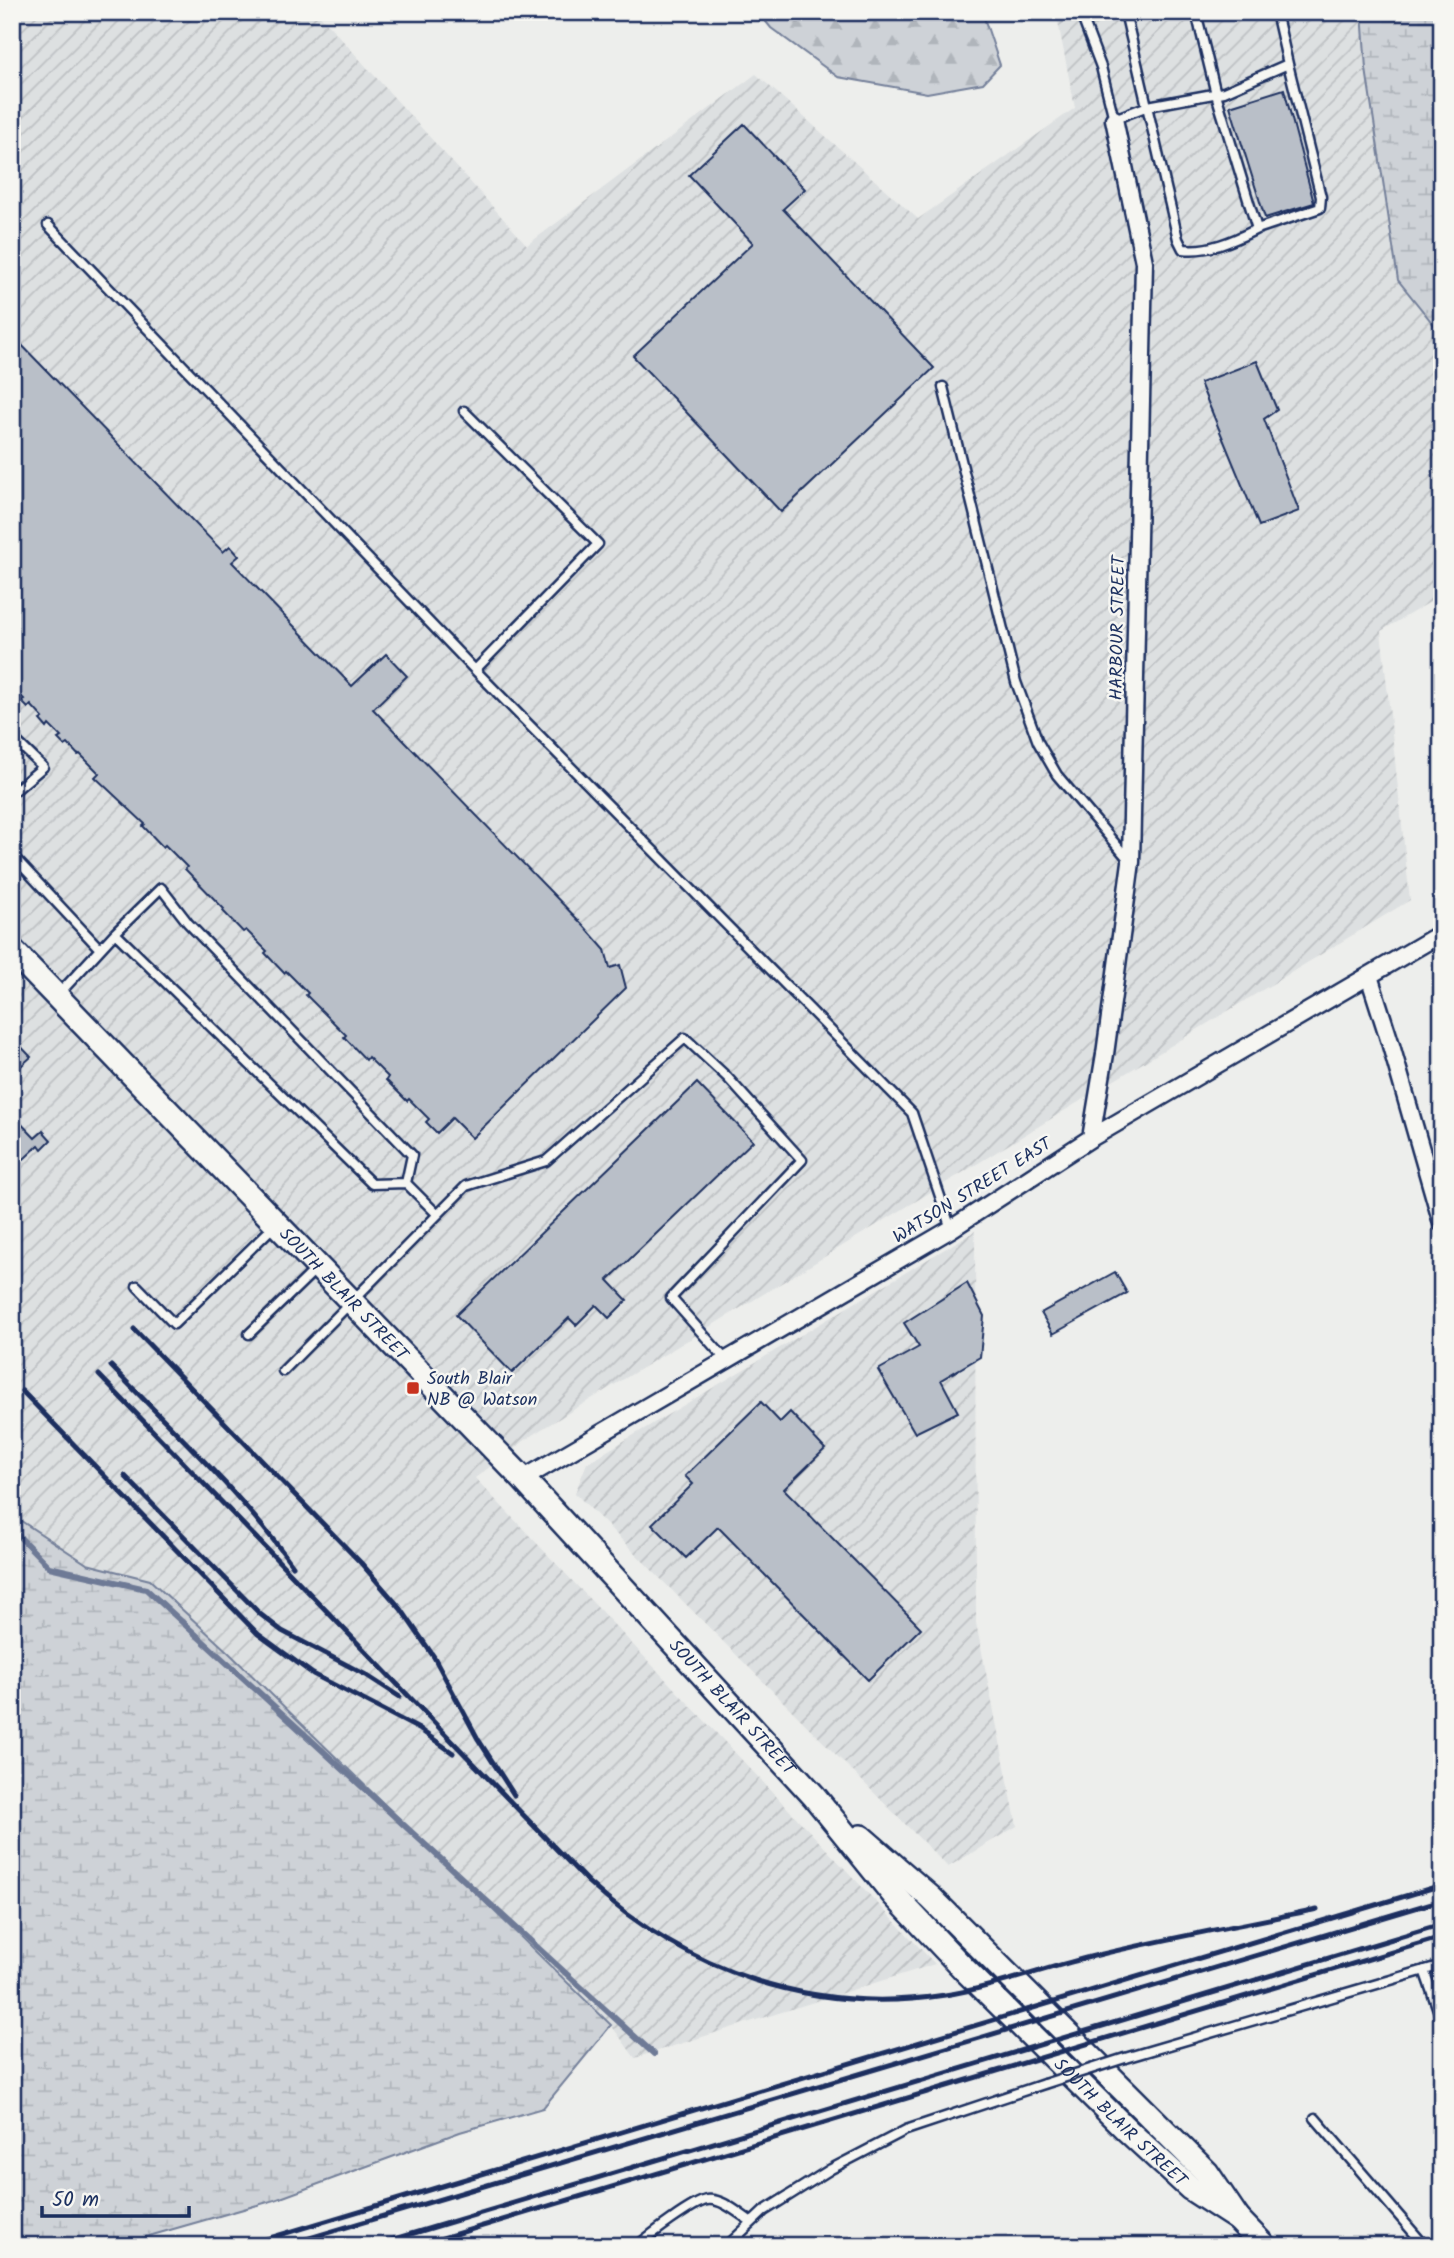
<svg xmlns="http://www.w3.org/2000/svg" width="1454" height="2258" font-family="Kalam,sans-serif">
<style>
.industrial{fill:url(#industrial-furrows)}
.forest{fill:url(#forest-firs);stroke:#74809a;stroke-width:2}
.wetland{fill:url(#wetland-marsh);stroke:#74809a;stroke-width:2}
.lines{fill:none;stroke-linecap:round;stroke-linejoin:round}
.stream{stroke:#6e7a96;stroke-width:6}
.building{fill:#b9bfc8;stroke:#1b2f5e;stroke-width:2}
.lane-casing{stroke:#1b2f5e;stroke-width:13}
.street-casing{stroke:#1b2f5e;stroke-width:21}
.secondary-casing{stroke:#1b2f5e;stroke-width:28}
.lane{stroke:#f6f6f2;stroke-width:8}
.street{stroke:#f6f6f2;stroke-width:16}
.secondary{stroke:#f6f6f2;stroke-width:23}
.rail{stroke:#1b2f5e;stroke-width:5}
.lane-bridge-casing{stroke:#1b2f5e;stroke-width:13;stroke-linecap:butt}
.lane-bridge{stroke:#f6f6f2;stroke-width:8}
.poi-dot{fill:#c8321e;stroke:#f6f6f2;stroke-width:2.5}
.labels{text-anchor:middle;stroke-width:5;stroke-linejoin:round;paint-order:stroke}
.street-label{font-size:18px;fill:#1b2f5e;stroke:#f6f6f2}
.poi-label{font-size:18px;fill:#1b2f5e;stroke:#f6f6f2;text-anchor:start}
</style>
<defs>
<pattern id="industrial-furrows" width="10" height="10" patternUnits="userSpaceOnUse" patternTransform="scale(1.75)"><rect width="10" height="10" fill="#dde0e1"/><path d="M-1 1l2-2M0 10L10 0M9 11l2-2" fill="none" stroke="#bdc0c3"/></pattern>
<pattern id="forest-firs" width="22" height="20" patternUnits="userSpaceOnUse" patternTransform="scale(1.75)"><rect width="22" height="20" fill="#ced2d7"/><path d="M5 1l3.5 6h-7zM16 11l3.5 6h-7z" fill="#b0b5bb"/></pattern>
<pattern id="wetland-marsh" width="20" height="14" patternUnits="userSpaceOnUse" patternTransform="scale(1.75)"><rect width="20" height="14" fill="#ced2d7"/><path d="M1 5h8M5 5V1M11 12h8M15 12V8" fill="none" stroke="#b0b5bb"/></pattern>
</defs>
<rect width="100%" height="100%" fill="#edeeec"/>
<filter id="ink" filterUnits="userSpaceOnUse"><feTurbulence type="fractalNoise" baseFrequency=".0143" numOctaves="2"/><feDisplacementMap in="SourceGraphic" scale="14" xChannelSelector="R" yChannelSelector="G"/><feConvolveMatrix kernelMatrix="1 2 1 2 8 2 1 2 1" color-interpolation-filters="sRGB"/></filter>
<g filter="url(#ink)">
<path class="industrial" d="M12,12h305l210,233 229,-171 162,145 157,-111 -19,-96h306l4,57 32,211 44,55v260l-61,36 29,269 -878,535 -57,43 460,486 -300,94 -24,-33 -383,-373 -78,-72 -63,-16 -75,-49z
M975,1231l1,392 41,203 -69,41 -373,-374 12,-30z"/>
<path class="forest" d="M758,12h224l18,53 -17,18 -56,10 -89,-16 -67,-49z"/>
<path class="wetland" d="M1362,12h80v323l-44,-55 -32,-211z
M12,1515l75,49 63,16 78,72 383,373 -68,83 -83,24 -185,68 -161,46h-102z"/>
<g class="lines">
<path class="stream" d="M12,1529l37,38 97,22 508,465"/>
</g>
<path class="building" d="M1284,89l30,114 -49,15 -35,-112z
M744,124l61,65 -22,20 151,159 -153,144 -148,-156 120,-113 -64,-68z
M12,335l211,217 7,-6 9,10 -7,6 120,124 34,-32 21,22 -34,33 211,217 21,24 5,18 10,-3 6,23 -154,150 -20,-20 -15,15 -11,-11 3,-3 -20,-20 -2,2 -21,-21 2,-3 -20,-20 -2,3 -22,-23 2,-2 -40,-40 2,-2 -22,-22 -2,2 -19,-20 2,-2 -21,-21 -3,2 -20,-21 1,-2 -39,-40 2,-2 -22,-22 -2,2 -20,-21 2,-2 -50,-47 4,-4 -19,-19 -2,1 -10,-11 -3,2 -7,-7 3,-2 -12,-12 -2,3 -7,-8 3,-2 -12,-13 -3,3 -7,-7 3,-2 -12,-12z
M1257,361l20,49 -13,9 35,92 -40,15 -59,-143z
M12,1037l19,20 -19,17z
M697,1083l56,58 -145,139 19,20 -18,18 -13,-13 -20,20 -7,-7 -57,55 -56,-58z
M12,1114l23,24 8,-7 8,9 -9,9 -3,-4 -27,25z
M1115,1272l12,21 -74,41 -12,-21z
M967,1283l17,33 -4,41 -39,23 17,32 -43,21 -37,-63 41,-23 -15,-24z
M761,1402l19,20 10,-10 35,37 -41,40 137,139 -53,52 -150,-153 -32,31 -34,-34 41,-40 -8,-8z"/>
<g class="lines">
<g class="lane-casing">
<path id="lane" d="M1080,12l21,55 13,52 34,-13 76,-14 64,-28 -12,-52
M1125,12l53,227 5,10c26,3 50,-8 74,-20
M1196,12l20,82 41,135 63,-21 1,-11 -33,-133
M48,225l427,445 437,443 39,116
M943,387l73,295 22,60 19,33 72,85
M464,411l134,133 -123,126
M12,737l31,30 -31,26
M12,855l88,94
M115,933l46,-45 27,35 224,232 -6,28
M57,996l58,-63 257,251 34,-1 31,31
M137,1286l37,38 100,-98
M249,1334l67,-65
M283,1371l183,-185 80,-25 139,-123 42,39 75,83 -131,138 55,62
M1424,1970l18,51
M1125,2058l317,-93
M1315,2118l110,128
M637,2246c12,-10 56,-44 70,-46 16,-2 33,15 45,22
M727,2246l37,-35 67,-42 75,-39 138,-46"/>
</g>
<g class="street-casing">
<path id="street" d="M1369,976l21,66 52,181
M1091,1138l14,-84 26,-192 13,-600 -30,-143
M523,1479l428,-250 140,-91 351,-205"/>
</g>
<g class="secondary-casing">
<g id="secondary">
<path id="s1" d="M12,950l511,529 291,317 80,99 70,74 164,162 62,57 48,31"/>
<path d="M861,1837l70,61 276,275 31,46 26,27"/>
</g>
</g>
<use href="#lane" class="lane"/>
<use href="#street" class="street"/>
<use href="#secondary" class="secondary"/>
<path class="rail" d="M134,1329l227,234 40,46 33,48 44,82 36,56
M111,1366c62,64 129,126 182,200
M99,1375l489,507c98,89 225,134 357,113 51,-8 99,-27 149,-39 74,-18 149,-31 223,-47
M22,1391l236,243 55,40 106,55 34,24
M125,1476l135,138 22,17 84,44 34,22
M243,2246l1199,-361
M283,2246l1159,-346
M371,2246l1071,-322
M416,2246l1026,-309"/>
<g class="lane-bridge-casing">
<path id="lane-bridge" d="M1044,2084l81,-26"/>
</g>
<use href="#lane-bridge" class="lane-bridge"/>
</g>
</g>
<rect class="poi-dot" x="406" y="1381" width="14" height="14" rx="3.5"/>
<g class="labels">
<g class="street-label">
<text transform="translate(1117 628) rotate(-89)" y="6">HARBOUR STREET</text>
<text transform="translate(972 1190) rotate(-32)" y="6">WATSON STREET EAST</text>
<text dy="6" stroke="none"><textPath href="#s1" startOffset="478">SOUTH BLAIR STREET</textPath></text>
<text dy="6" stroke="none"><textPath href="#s1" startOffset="1045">SOUTH BLAIR STREET</textPath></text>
<text dy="6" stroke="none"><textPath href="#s1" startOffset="1614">SOUTH BLAIR STREET</textPath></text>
</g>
<g class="poi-label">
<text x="427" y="1384">South Blair<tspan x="427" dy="21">NB @ Watson</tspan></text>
</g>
</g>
<rect width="1454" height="2258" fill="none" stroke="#f6f6f2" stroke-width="42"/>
<rect x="21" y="21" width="1412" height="2216" fill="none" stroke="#1b2f5e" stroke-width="2.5" filter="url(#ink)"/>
<path d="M42 2206v10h147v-10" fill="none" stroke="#1b2f5e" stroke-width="3.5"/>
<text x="52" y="2206" font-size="21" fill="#1b2f5e" stroke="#f6f6f2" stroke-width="5" paint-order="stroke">50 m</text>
</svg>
